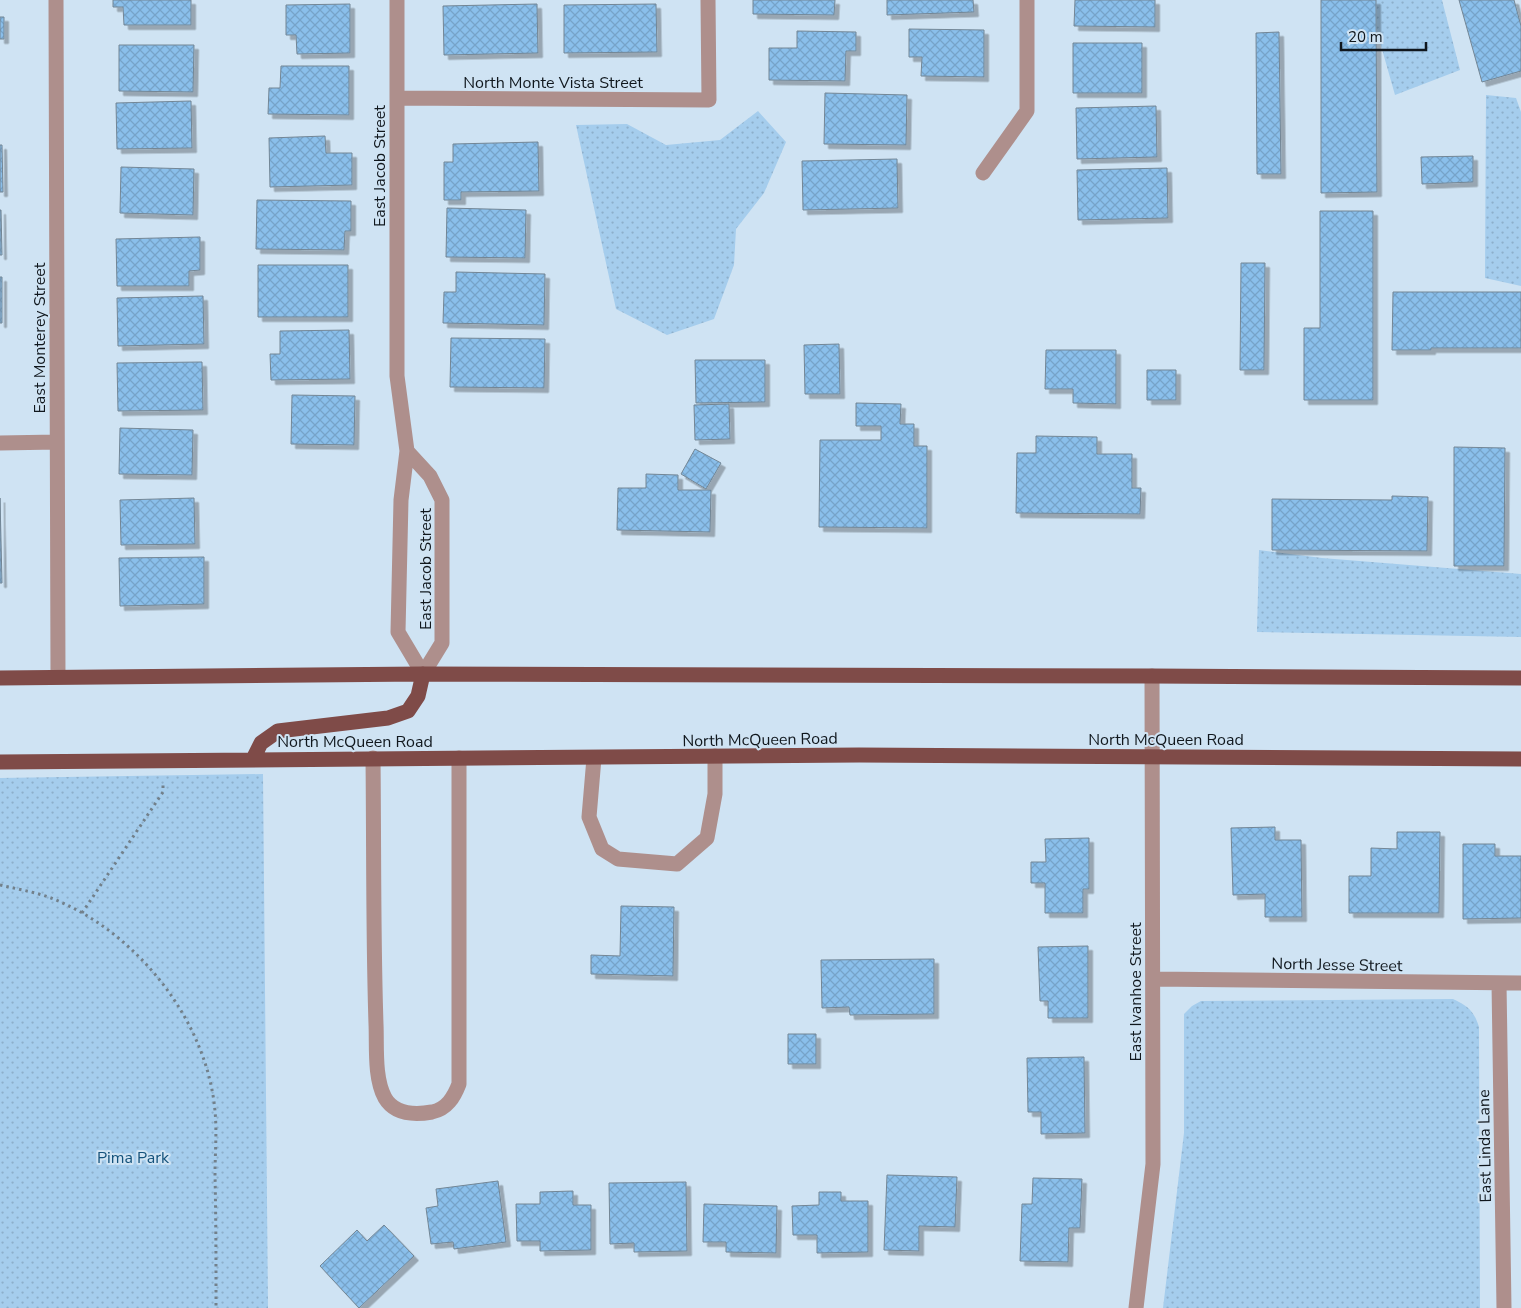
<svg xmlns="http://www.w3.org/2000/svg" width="1521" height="1308" font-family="'Nunito Sans',sans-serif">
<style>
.park{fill:url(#park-dots)}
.building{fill:url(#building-cross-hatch);stroke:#738695;filter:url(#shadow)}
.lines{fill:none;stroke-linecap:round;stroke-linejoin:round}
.path{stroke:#72808b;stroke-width:3;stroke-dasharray:2.5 4;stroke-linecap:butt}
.minor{stroke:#ae8f8c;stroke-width:15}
.major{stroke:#7f4b48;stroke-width:15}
.labels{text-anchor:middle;stroke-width:4;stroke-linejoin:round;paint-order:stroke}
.street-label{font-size:16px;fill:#10171d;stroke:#cfe3f3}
.park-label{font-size:16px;fill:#14527b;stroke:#cfe3f3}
</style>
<defs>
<pattern id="park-dots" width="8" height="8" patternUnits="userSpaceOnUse" patternTransform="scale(1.25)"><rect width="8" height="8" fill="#a5cded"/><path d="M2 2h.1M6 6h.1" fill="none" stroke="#8dafcb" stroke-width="1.8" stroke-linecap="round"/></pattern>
<pattern id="building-cross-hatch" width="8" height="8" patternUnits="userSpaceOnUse" patternTransform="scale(1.25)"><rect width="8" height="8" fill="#8abfeb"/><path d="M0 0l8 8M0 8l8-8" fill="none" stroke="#76a3c9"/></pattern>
<filter id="shadow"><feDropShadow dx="4.5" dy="4.5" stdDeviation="0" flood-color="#0004"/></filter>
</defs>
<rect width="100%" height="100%" fill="#cfe3f3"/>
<path class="park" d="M1368,0h74l18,70 -65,25z
M1486,95l30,3 5,14v174l-36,-8z
M758,111l28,31 -22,51 -28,36 -2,36 -20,54 -47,16 -51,-26 -40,-184 51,-1 39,21 54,-5z
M1259,550l63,8 199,16v63l-264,-5z
M263,774l5,534h-268v-530z
M1453,999c15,7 21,12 26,28l1,281h-317l21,-175v-119l8,-8 9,-5z"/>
<path class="building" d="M113,0h78v25h-67l-1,-18h-10z
M753,0h82l-1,15 -81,-1z
M887,0h86l1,12 -87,3z
M1075,0h80v27l-81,-1z
M1321,0h55l1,192 -56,1z
M1459,0h55l7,26v45l-39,11z
M350,4v49l-53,1 -1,-19h-10v-30z
M537,4l1,49 -94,2 -1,-49z
M656,4l1,48 -93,1v-48z
M0,17h4v22h-4z
M909,29l75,1v47l-63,-1 1,-19h-13z
M797,31l59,1v19h-10l-1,30 -76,-1v-32h28z
M1279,32l2,142h-24l-1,-141z
M1073,43h69v50h-69z
M119,45h75l-1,47 -74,-1z
M281,66h68v49l-81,-1 1,-26h11z
M825,93l82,2 -1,50 -82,-1z
M191,101l1,47 -75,1 -1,-46z
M1156,106l1,51 -80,2 -1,-51z
M325,136l1,17h26v32l-82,2 -1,-49z
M538,142l1,49 -78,1v8h-17v-38h9v-18z
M0,145h2l1,47h-3z
M1473,156v26l-51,2 -1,-27z
M897,159l1,49 -95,2 -1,-49z
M121,167l73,2 -1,46 -73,-2z
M1167,168l1,50 -90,2 -1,-50z
M257,200l94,1v30h-6l-1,19 -88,-1z
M447,208l79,2 -1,48 -79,-1z
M0,210h1l1,45h-2z
M1320,211h53v189h-69v-72h16z
M200,237v33l-11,1v15h-72l-1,-47z
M1241,263h24l-1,107h-24z
M258,265h90v52h-90z
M456,272l89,2 -1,51 -101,-2 1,-31h12z
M0,277h2v46h-2z
M1393,292h128v56h-90v2h-39z
M203,296l1,48 -86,2 -1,-48z
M349,330l1,49 -79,1 -1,-26h10v-23z
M451,338l94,1 -1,49 -94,-1z
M839,344l1,50h-35l-1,-49z
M1046,350h70v54l-43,-1v-14h-28z
M695,360h70v42l-69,1z
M202,362l1,48 -85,1 -1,-48z
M1147,370h29v30h-29z
M292,395l63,1 -1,49 -63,-1z
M856,403l45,1 -1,20h14v22h13v82l-108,-1 1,-87h61v-14h-25z
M729,404l1,35 -35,1 -1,-35z
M120,428l73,2 -1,45 -73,-1z
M1036,436l61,1v17h35v34h9l-1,26 -124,-1 1,-60h19z
M1454,447l51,1 -1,118h-50z
M695,449l26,14 -15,26 -25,-15z
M646,474l32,1v15h33l-1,42 -93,-2 1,-42h28z
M1392,496l36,1 -1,54 -155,-1v-51l120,1z
M0,498l2,85h-2z
M194,498l1,46 -74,1 -1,-45z
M204,557v47l-84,2 -1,-48z
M1275,827v13h26l1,77h-37v-23l-32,1 -2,-67z
M1397,832h43l-1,81h-90v-37h22v-28l26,1z
M1089,838v51h-6v24h-38v-30h-14v-21h15l-1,-23z
M1463,844h32v12h26v62l-58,1z
M621,906l53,1 -1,69 -82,-2v-19l29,1z
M1088,946v72h-40v-17h-8l-2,-54z
M934,959v55l-84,1 -1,-8 -27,1 -1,-48z
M788,1034h28v30h-28z
M1084,1057l1,76 -44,1v-22h-13l-1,-54z
M887,1175l70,2 -2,50 -36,-1v25l-35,-1z
M1033,1178l49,1 -2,49h-11l-1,34 -48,-1 2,-57h10z
M498,1181l8,61 -52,7 -1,-7 -22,2 -5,-36 12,-2 -2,-17z
M686,1182l1,69 -53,1v-9l-24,1 -1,-61z
M573,1191v14h18v45l-51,1v-10h-23l-1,-37h24v-12z
M819,1192h22v9h27v51l-51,1v-18h-24l-1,-29 27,-1z
M704,1204l73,2 -1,47 -50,-1v-10h-23z
M384,1225l30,31 -55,52 -39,-42 37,-36 10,11z"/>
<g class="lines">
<path class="path" d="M0,885c17,4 35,7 51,13 85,33 156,122 164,213 2,21 0,43 0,64 1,44 1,89 1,133
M82,913l81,-121v-10"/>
<path class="minor" d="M56,0l2,676
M397,0v376l10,75 -6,49 -3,132 25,42 19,-31v-143l-12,-24 -23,-25
M397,98l312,2 -1,-100
M983,173l44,-62v-111
M0,443l57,-1
M373,758c1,89 0,177 3,266 1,22 -2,54 9,74 10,17 30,17 47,14 15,-3 22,-15 27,-28v-326
M594,758l-5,59 13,32 16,10 59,5 30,-26 8,-44v-38
M1153,979l368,4
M1499,983l5,325
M1136,1308l17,-144 -1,-488"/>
<path class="major" d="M0,678l423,-4 729,2 369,2
M253,759l8,-16 17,-12 110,-13 20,-7 10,-15 5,-22
M0,762l859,-7 662,4"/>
</g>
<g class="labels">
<g class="street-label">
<text x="553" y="88">North Monte Vista Street</text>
<text transform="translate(379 166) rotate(-90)" y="6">East Jacob Street</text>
<text transform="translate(39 338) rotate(-90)" y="6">East Monterey Street</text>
<text transform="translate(425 569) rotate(-90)" y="6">East Jacob Street</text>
<text transform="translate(760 739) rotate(-1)" y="6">North McQueen Road</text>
<text x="1166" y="745">North McQueen Road</text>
<text x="355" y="747">North McQueen Road</text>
<text transform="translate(1337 964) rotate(1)" y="6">North Jesse Street</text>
<text transform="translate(1135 992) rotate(-90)" y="6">East Ivanhoe Street</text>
<text transform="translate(1484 1146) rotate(-91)" y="6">East Linda Lane</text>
</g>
<g class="park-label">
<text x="133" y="1163">Pima Park</text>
</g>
</g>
<path d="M1341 42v8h85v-8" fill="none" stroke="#10171d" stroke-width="2.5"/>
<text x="1348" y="42" font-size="15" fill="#10171d" stroke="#cfe3f3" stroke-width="4" paint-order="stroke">20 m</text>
</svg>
